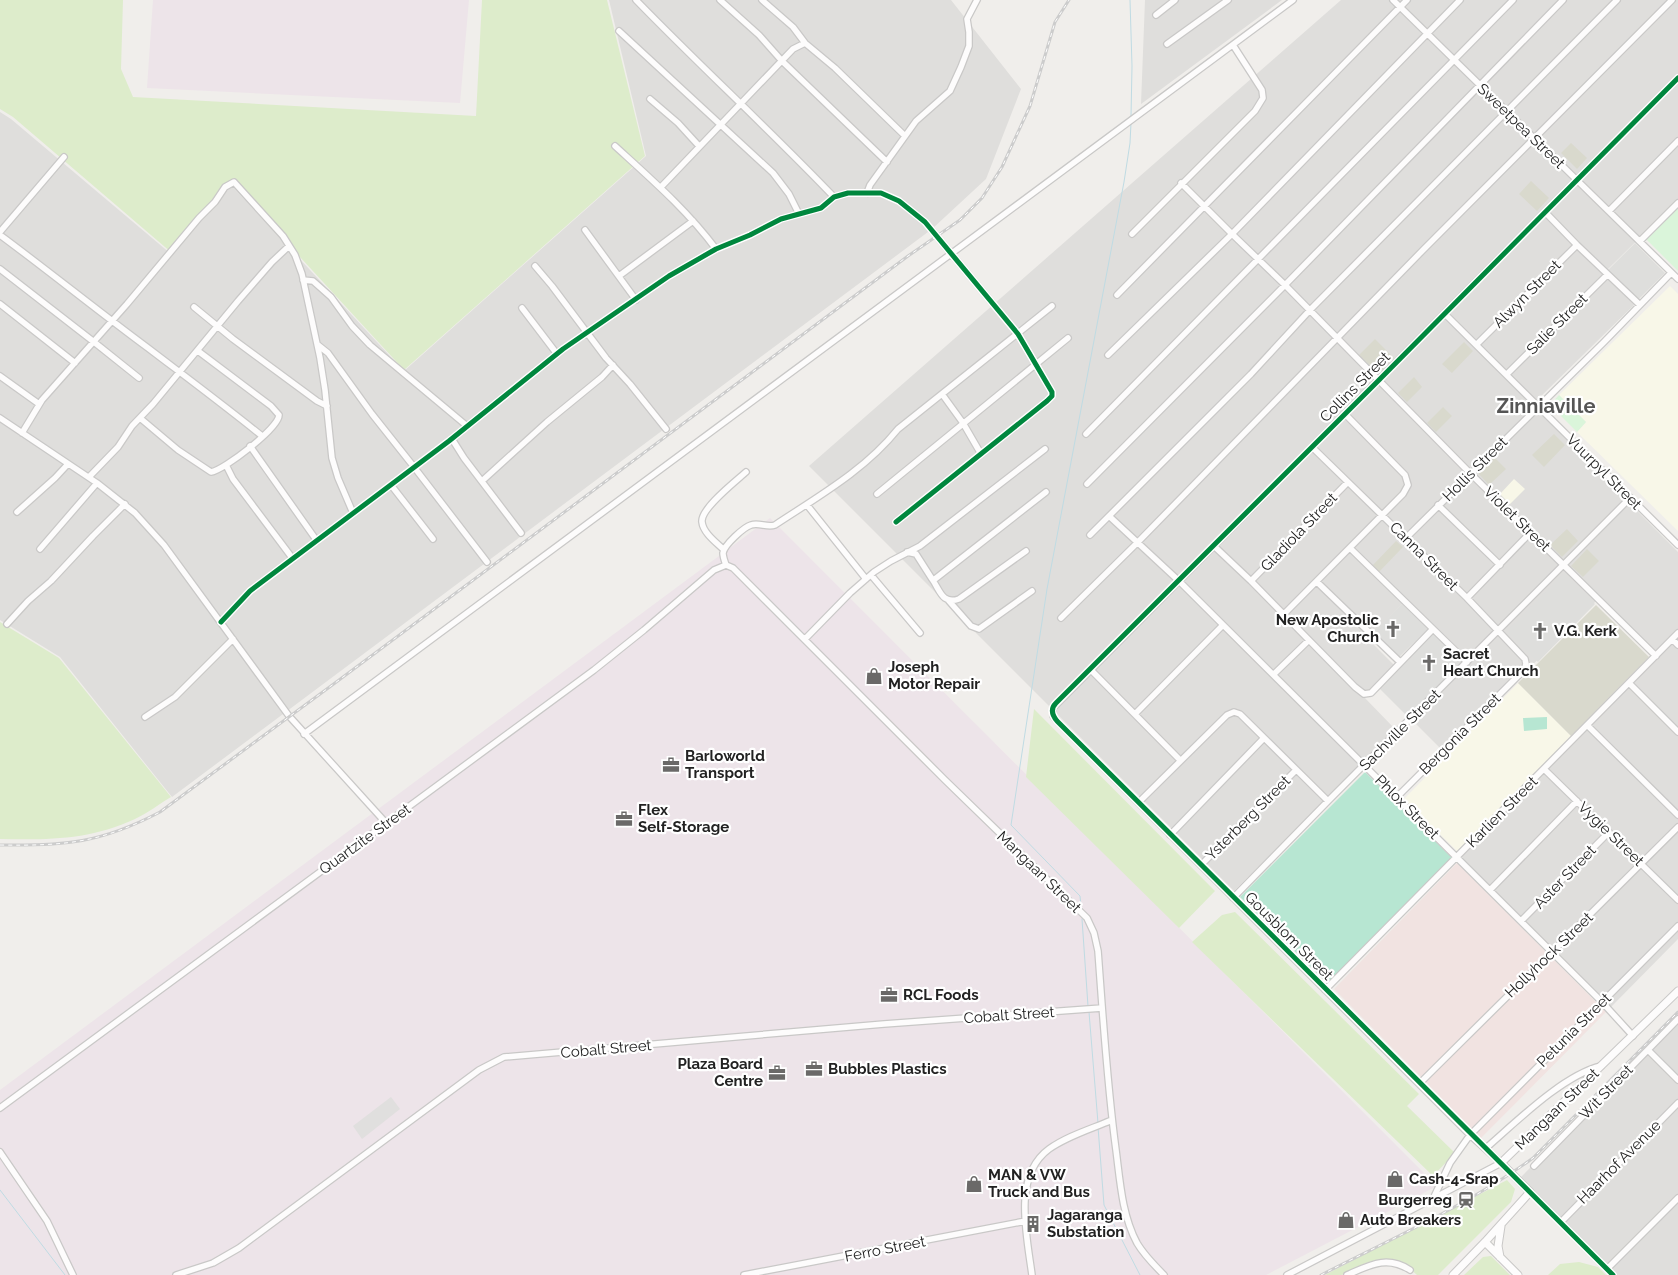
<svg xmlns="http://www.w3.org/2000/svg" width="1678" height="1275" font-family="Raleway,sans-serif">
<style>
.residential{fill:#dfdedc}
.commercial{fill:#f1e3e1}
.industrial{fill:#ede4e9}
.education{fill:#f8f7e8}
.religious{fill:#dededc}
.construction{fill:#d9d9cd}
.grass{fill:#ddeccb}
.park{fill:#daf5da}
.pitch{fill:#b7e6d2}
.parking{fill:#e0dfde}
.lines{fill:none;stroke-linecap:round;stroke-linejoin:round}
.stream{stroke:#bfdbe3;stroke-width:1}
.minor-casing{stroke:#c9c8c7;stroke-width:8}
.tertiary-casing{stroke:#c9c8c7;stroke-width:9}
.minor{stroke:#fdfcfc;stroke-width:5.5}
.tertiary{stroke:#fdfcfc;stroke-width:7}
.rail-casing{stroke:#ccc;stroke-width:3}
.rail{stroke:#fff;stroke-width:1;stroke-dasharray:4;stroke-linecap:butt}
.cycleway-casing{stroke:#fff;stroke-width:8}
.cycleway{stroke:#00873e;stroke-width:5}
.labels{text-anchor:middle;stroke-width:4.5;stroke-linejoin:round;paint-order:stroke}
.street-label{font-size:15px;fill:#222;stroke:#fff}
.poi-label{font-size:15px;font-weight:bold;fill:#222;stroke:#fff;text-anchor:start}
.district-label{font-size:20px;font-weight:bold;fill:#555;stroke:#fff}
</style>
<rect width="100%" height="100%" fill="#f0eeeb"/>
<path class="residential" d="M609,0h342l70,89 -35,90 -54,50 -760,568 -112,-140 -60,-37v-508l11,7 160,135 59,-70 174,187 242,-215z
M1145,0h137l-141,104z
M1341,0h337v200l-75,74 31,31 -102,100 146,147v387l-67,68 -150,-150 198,-201 -59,-59 -155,156 -32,-32 59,-60 -65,-62 -39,40 26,26 -31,31 32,33 -161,162 -425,-425z
M1678,1018v257h-61l-97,-97z"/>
<path class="commercial" d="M1457,863l149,149 -125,126 -147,-149z"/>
<path class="industrial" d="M153,0h316l-9,103 -313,-15z
M770,518l667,668 -171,89h-1266v-185z"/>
<path class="education" d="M1670,286l8,8v237l-101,-99 9,-10 -27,-27z
M1514,479l11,10 -15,15 -10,-10z
M1518,683l53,53 -114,115 -53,-52z"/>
<path class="religious" d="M1635,243l30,30 -27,27 -30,-30z
M1564,573l31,31 -57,58 -29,-29v-4z
M1402,604l26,25 -29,28 -25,-25z
M1433,632l30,30 -54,56 -30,-30z"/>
<path class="construction" d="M1571,143l16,15 -10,11 -16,-16z
M1531,181l18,17 -12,13 -18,-17z
M1375,339l19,19 -15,16 -20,-19z
M1464,342l9,9 -21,22 -10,-9z
M1414,377l8,10 -15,15 -9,-9z
M1443,407l9,9 -16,16 -9,-9z
M1554,434l11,11 -21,22 -12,-12z
M1494,457l12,12 -17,16 -11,-12z
M1567,529l11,12 -16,16 -12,-12z
M1396,541l7,6 -25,26 -6,-7z
M1587,549l12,12 -16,16 -12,-11z
M1596,605l53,52 -78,79 -53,-53z"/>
<path class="grass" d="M0,0h123l-2,69 12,28 343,19 6,-116h125l38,156 -241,214 -173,-188 -59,71 -159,-136 -13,-8z
M0,622l59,36 112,139c-12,7 -23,16 -36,22 -45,21 -87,21 -135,20z
M1034,709l181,182 -36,37 -153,-151z
M1235,912l184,182 -12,12 48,47 -22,23 -241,-234 30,-27z
M1507,1180l8,9 -4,13 -73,73h-21c-18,-18 -35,-20 -58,-9 -6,3 -12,8 -18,9 -5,0 -11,0 -16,0z
M1491,1256l19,19h-46l19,-18z
M1579,1262l19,5 8,8h-58l12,-11z"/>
<path class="park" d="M1678,207v64l-32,-32z
M1559,395l27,27 -9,10 -27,-27z"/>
<path class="pitch" d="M1547,717v12l-23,2 -1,-13z
M1365,772l87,86 -125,125 -87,-86z"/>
<path class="parking" d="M391,1097l9,12 -38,30 -9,-13z"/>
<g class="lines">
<path class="stream" d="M1130,0l2,66 -1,51
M1081,906l-1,-10 -69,-71 36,-236 77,-407 6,-39 1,-20
M1082,919l6,87
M1089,1012l9,111
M1098,1127l6,78 36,70
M0,1190l65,85"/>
<g class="minor-casing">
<path id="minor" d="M636,0c65,67 134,130 198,197
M720,0l39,35 23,26 105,101
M762,0l31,27 12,16 30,25 70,68
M1393,0l285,279
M1156,15l19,-15
M619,31l154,142 16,21 10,20
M1167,44l61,-44
M650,99l28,24 21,23
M615,146c35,32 72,64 101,103
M1181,183l51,51 53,51 185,188 186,183
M661,187l132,-138 12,-6
M867,193l3,-8 46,-64 34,-30 11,-24 8,-21v-14l-2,-13 10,-19
M1609,211l69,-70
M1545,212l32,33 63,60
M585,230l51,70
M0,232l64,-75
M1132,234l123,-123 8,-13 -1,-8 -29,-45
M0,235c50,37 98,76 148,113 38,29 77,58 114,88
M1640,241l38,-38
M535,266l17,20 54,72 24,26 36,45
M0,269l94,73 45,36
M619,276l74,-55
M303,280l10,1 18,16 21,29 18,19 97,81
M1117,295l290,-295
M0,304l75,59
M194,307l39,32 84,62 10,5
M522,308l35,46
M1445,314l233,231
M1477,344l100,-99
M318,345l10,8 44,61 42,53 73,95
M1108,355l124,-121 228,-234
M1507,374l100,-99
M0,376l39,28
M942,394l21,29 18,31
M0,418l97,65 38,30 29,32 125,171 97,107
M140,418l38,32 33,22c13,-2 68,-44 68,-57l-8,-9 -73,-55
M22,433l20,-33 85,-96 72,-86 16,-16 10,-15 9,-5 49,54 12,19 7,19 18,84 5,32 7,68 6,20 15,35
M1086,434l427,-434
M452,439l12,19 57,75
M250,446l67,95
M1312,447l155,151 58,61 1,5 -2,6 -127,127
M226,465l7,14 60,80
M89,477l29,-30 14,-21 21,-22 85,-103 34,-39 17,-16
M482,481l65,-59 55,-45 11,-12
M1087,484l198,-199 278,-285
M391,485l42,54
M877,494l191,-156
M807,505l59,74
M1438,505l62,60
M17,512l38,-34 13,-14
M1109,516l70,65 423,421 31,34
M1090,535l161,-161 59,-64 307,-310
M1406,538l198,-196 67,-69
M1214,546l37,35 104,106 9,7 7,-1 61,-63
M1350,548l117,114
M40,549l57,-66
M724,550c-7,-7 -21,-17 -22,-28 -2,-13 34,-41 44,-50
M907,552l9,2 16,25h3l111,-87
M726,565l7,3 212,212 142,138 7,15 4,18c5,66 9,133 18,199 4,31 6,65 21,93 7,12 17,22 27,32
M726,565c-1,-3 -3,-8 -3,-12 1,-8 21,-26 28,-28 8,-3 16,3 24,0 44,-29 90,-55 123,-96l154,-123
M871,575l49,58
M932,579c8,11 10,26 27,20l67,-48
M1251,581l96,-98
M1317,582l83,80
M1467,598l64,-66
M949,601l22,25 8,3 53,-38
M1284,614l119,-120 5,-9 -3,-10 -60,-61
M1061,618l77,-76 285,-292 249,-250
M221,622l29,-31 199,-150 114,-92 106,-73 47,-27 34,-14 31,-16 40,-11 13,-11 14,-4h33l18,8 26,21 93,112 34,58v4l-5,5 -151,121
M7,624l21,-23 23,-20 42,-45 32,-32
M805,639l45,-46 24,-21 17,-11 29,-15 125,-97
M1672,639l6,6
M1090,669l90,91
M1274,674l34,-33
M1629,683l49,49
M1135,714l88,-89
M145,717l30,-20 58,-58
M1588,726l90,89
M304,734l989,-734
M1544,769l134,131
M1139,802l88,-87 7,-3 6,2 88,87
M1170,835l94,-97
M1201,865l95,-95
M1490,890l87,-89
M1233,898l95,-97 302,-303
M1521,921l88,-89
M1325,990l353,-357
M1648,1050l30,30
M1420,1083l258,-256
M0,1108l594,-438 50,-40 70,-60 12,-5
M1486,1148c29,-25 77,-73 115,-82
M0,1152l47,69 26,54
M1534,1166l144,-147
M1530,1192l83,83
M1433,1199l17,-36 20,-28 208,-209
M1561,1222l117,-119
M1607,1269l71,-71
M176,1275l37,-12 26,-15 240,-178 25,-13 380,-33 218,-16
M744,1275l282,-54
M1032,1275c-5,-39 -20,-99 17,-126 18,-13 42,-20 63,-29
M1287,1275l214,-112 -31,-28 -413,-414 -4,-5v-8l625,-630
M1347,1275c23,-10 40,-20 63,-5"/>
</g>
<g class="tertiary-casing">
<path id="tertiary" d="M1485,1242l33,33
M1500,1257l-2,-11 3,-20
M1453,1275l32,-33 45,-50 -29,-29 177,-172"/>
</g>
<use href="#minor" class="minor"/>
<use href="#tertiary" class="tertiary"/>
<g class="rail-casing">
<path id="rail" d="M0,845c65,1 101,-2 160,-33l175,-129 573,-427 52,-36 22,-22 20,-31 28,-61 25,-84 14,-22
M1321,1275c70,-36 149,-71 212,-117l145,-146"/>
</g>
<use href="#rail" class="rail"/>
<g class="cycleway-casing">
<path id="cycleway" d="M221,622l29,-31 199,-150 114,-92 106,-73 47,-27 34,-14 31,-16 40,-11 13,-11 14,-4h33l18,8 26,21 93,112 34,58v4l-5,5 -151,121
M1613,1275l-556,-554c-5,-6 -7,-12 -1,-18l323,-323 299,-302"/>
</g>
<use href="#cycleway" class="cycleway"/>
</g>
<defs>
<g id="church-bare" transform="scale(1.35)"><path d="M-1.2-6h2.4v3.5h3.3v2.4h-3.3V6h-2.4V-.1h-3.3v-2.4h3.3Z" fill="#6a6968" stroke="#fff" stroke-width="2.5" paint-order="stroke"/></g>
<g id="shop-bare" transform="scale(1.35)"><path d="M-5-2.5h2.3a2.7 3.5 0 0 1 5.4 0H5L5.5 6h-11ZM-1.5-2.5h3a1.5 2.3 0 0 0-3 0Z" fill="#6a6968" stroke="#fff" stroke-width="2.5" paint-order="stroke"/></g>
<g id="office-bare" transform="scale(1.35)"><path d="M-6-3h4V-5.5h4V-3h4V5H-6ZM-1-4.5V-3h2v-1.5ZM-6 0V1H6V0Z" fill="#6a6968" stroke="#fff" stroke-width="2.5" paint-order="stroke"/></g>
<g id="station-bare" transform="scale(1.35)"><path d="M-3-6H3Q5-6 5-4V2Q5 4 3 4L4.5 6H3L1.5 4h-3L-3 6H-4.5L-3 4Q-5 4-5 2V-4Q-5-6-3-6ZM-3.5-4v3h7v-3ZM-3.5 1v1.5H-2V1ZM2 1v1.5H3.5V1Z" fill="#6a6968" stroke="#fff" stroke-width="2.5" paint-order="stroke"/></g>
<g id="building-bare" transform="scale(1.35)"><path d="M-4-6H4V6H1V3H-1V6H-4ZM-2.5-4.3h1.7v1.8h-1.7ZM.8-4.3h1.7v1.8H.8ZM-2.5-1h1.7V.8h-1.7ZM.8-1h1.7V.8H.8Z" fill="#6a6968" stroke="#fff" stroke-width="2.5" paint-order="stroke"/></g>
</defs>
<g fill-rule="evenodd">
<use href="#church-bare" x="1393" y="629"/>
<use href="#church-bare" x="1540" y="631"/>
<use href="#church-bare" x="1429" y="663"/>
<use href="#shop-bare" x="874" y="676"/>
<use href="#office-bare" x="671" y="765"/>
<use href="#office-bare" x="624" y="819"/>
<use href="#office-bare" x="889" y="995"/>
<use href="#office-bare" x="814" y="1069"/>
<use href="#office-bare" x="777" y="1073"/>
<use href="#shop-bare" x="1395" y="1179"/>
<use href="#shop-bare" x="974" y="1184"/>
<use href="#station-bare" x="1466" y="1200"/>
<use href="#shop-bare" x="1346" y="1220"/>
<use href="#building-bare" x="1033" y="1224"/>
</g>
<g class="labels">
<g class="street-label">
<text transform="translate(1521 126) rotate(44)" y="5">Sweetpea Street</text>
<text transform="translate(1527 294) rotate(-45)" y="5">Alwyn Street</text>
<text transform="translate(1557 324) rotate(-45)" y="5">Salie Street</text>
<text transform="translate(1355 387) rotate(-45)" y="5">Collins Street</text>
<text transform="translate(1475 469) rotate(-45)" y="5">Hollis Street</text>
<text transform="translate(1604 472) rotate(45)" y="5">Vuurpyl Street</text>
<text transform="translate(1517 519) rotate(44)" y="5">Violet Street</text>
<text transform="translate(1299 532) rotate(-46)" y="5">Gladiola Street</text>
<text transform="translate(1424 556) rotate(45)" y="5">Canna Street</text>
<text transform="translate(1400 730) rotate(-45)" y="5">Sachville Street</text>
<text transform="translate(1460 734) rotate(-45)" y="5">Bergonia Street</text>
<text transform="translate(1407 807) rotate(45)" y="5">Phlox Street</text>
<text transform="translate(1502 812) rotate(-45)" y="5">Karlien Street</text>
<text transform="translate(1248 818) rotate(-45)" y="5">Ysterberg Street</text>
<text transform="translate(1611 834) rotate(44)" y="5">Vygie Street</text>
<text transform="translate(365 839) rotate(-36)" y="5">Quartzite Street</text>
<text transform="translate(1039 872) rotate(44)" y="5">Mangaan Street</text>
<text transform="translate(1565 877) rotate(-46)" y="5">Aster Street</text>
<text transform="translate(1289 936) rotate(45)" y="5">Gousblom Street</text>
<text transform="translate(1549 955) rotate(-44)" y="5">Hollyhock Street</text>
<text transform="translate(1009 1015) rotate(-4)" y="5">Cobalt Street</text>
<text transform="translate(1574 1030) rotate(-45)" y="5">Petunia Street</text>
<text transform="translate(606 1049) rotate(-5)" y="5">Cobalt Street</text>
<text transform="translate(1606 1092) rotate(-46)" y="5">Wit Street</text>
<text transform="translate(1557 1109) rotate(-44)" y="5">Mangaan Street</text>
<text transform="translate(1619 1162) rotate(-45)" y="5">Haarhof Avenue</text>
<text transform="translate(885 1249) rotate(-11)" y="5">Ferro Street</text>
</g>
<g class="poi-label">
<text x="1379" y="625" text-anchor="end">New Apostolic<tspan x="1379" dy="17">Church</tspan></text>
<text x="1554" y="636">V.G. Kerk</text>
<text x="1443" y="659">Sacret<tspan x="1443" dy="17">Heart Church</tspan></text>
<text x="888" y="672">Joseph<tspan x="888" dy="17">Motor Repair</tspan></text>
<text x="685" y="761">Barloworld<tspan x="685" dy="17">Transport</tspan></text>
<text x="638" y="815">Flex<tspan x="638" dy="17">Self-Storage</tspan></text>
<text x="903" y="1000">RCL Foods</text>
<text x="763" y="1069" text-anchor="end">Plaza Board<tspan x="763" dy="17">Centre</tspan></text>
<text x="828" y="1074">Bubbles Plastics</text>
<text x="988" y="1180">MAN &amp; VW<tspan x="988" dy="17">Truck and Bus</tspan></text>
<text x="1409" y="1184">Cash-4-Srap</text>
<text x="1452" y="1205" text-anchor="end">Burgerreg</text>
<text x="1047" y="1220">Jagaranga<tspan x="1047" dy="17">Substation</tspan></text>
<text x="1360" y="1225">Auto Breakers</text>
</g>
<g class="district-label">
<text x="1546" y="413">Zinniaville</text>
</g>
</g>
</svg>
